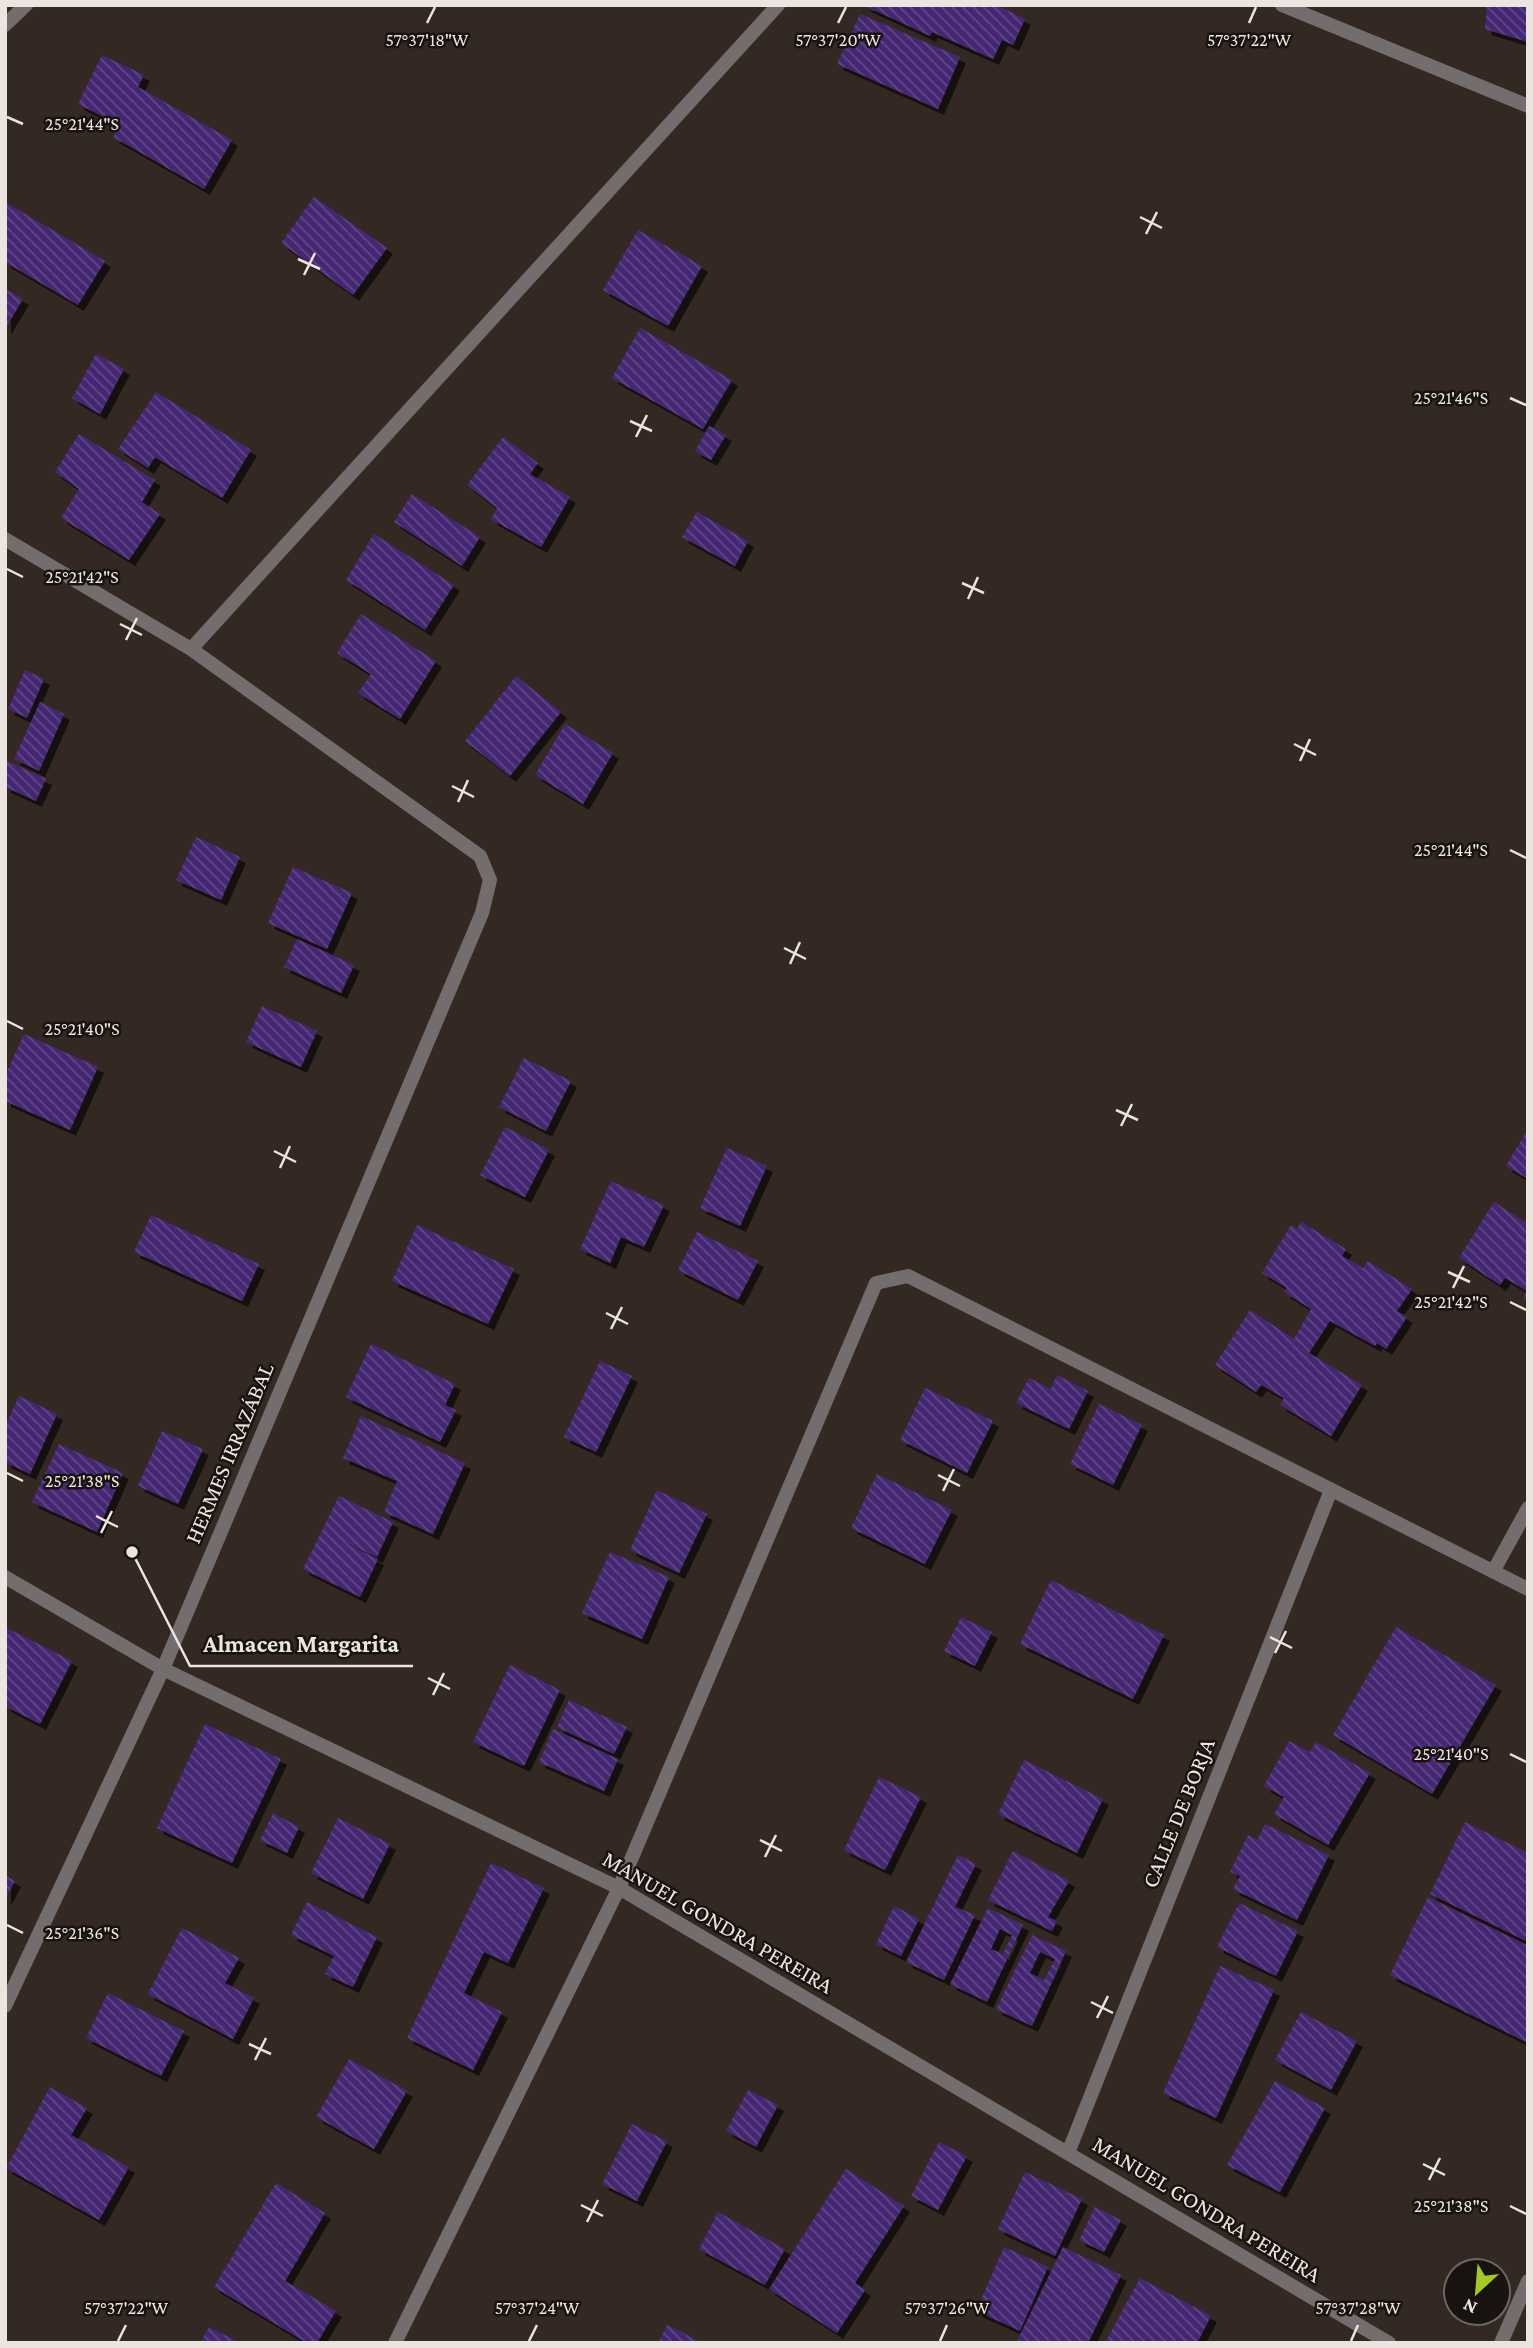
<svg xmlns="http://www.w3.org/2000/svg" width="1533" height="2348" font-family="'Crimson Pro',serif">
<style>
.building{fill:url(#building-back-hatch);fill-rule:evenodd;filter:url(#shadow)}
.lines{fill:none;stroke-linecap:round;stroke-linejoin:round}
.minor{stroke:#746d6d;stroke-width:14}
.tertiary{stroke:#746d6d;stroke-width:14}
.ticks{fill:none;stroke:#ebe4df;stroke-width:2.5}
.labels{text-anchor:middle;stroke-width:5;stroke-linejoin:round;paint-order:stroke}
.street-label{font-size:23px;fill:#ebe4df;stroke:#181310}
.ticks-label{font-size:18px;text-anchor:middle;fill:#ebe4df;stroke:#181310;stroke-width:5;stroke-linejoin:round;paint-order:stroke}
.leader{fill:none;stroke:#ebe4df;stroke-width:2.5}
.callout-dot{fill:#ebe4df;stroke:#181310;stroke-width:2.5}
.callout-label{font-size:24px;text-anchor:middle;font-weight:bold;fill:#ebe4df;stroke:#181310;stroke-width:5;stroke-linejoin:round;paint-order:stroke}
</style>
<defs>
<pattern id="building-back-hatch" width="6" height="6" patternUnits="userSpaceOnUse" patternTransform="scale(1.75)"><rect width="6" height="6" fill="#452873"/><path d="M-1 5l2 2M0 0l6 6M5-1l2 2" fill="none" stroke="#604786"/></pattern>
<filter id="shadow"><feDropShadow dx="6" dy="6" stdDeviation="0" flood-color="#0009"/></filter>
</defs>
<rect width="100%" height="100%" fill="#332922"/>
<path class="building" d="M863,5h133l29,14 -12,26 -11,-5 -9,19 -61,-27 -2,4z
M1487,5h41v37l-43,-13z
M860,14l100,43 -22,52 -101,-45z
M102,55l42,20 -6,12 94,53 -28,49 -91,-52 7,-12 -42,-21z
M314,197l73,51 -34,47 -72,-52z
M5,202l100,59 -27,44 -73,-43z
M638,230l64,36 -34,60 -65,-36z
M5,289l18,10 -18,30z
M640,328l92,52 -29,49 -91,-51z
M96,354l28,15 -24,45 -28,-16z
M156,392l95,58 -29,48 -67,-41 -7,11 -30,-19z
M709,426l17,9 -15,25 -16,-9z
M79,434l76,46 -13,22 18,12 -31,46 -68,-42 18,-29 -24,-17z
M503,437l35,26 -8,11 40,23 -29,50 -50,-28 6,-11 -30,-23z
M412,494l68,43 -18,29 -68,-44z
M697,512l51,29 -13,25 -53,-29z
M374,534l80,51 -29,45 -79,-50z
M361,614l75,47 -36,58 -42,-26 13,-19 -34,-21z
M25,670l19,9 -17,39 -19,-9z
M516,676l45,36 -51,64 -45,-35z
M40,702l24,12 -25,57 -25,-12z
M565,724l48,29 -30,51 -48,-29z
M5,760l41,19 -10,22 -31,-14z
M196,837l44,20 -19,43 -45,-20z
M293,867l59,26 -25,56 -59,-26z
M297,939l57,26 -13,28 -57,-26z
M262,1006l55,25 -16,36 -55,-25z
M24,1034l74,33 -28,63 -65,-29v-25z
M524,1058l47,23 -25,50 -47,-24z
M505,1127l44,23 -24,47 -45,-22z
M1528,1129v50l-22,-13z
M727,1148l40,18 -27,60 -40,-18z
M611,1181l53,24 -20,42 -23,-10 -11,26 -30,-14z
M1494,1202l34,22v77l-5,-3 4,-7 -22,-13 -5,7 -41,-27z
M151,1215l108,49 -17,37 -108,-49z
M1301,1222l45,27 -4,7 21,12 5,-7 44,28 -15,22 10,6 -21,32 -9,-6 -2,3 -45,-25 -21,32 53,32 -31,51 -51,-31 4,-7 -23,-13 -5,7 -41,-27 35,-55 44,29 17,-30 -27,-17 3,-4 -25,-15 29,-48 6,4z
M417,1225l97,44 -26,55 -96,-43z
M697,1232l61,29 -20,39 -60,-30z
M371,1344l84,40 -10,21 11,5 -16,32 -94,-45z
M600,1361l32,15 -36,76 -32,-15z
M1057,1375l31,16 -19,38 -53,-26 13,-25 22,11z
M925,1388l68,33 -26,52 -67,-33z
M19,1396l38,18 -27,60 -25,-12v-36z
M1099,1404l43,21 -29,60 -43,-21z
M361,1416l104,47 -32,71 -49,-22 13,-31 -54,-23z
M162,1431l41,18 -25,55 -40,-18z
M59,1444l64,29 -26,59 -65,-30z
M877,1474l75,36 -27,54 -74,-36z
M657,1490l50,24 -28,59 -49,-23z
M339,1496l54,26 -16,35 -38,-17 39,19 -18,38 -57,-28z
M610,1552l59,25 -27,62 -60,-26z
M1051,1580l113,55 -31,64 -113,-55z
M961,1617l31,15 -17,34 -31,-15z
M5,1627l67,34 -32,63 -35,-18z
M1396,1627l100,58 -64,109 -99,-59z
M510,1665l50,25 -36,76 -51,-24z
M569,1700l58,27 -13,27 -57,-27z
M205,1724l76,35 -49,104 -75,-35z
M553,1729l65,30 -14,32 -65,-29z
M1289,1741l21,11 6,-10 54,31 -42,72 -54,-31 10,-17 -20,-11z
M1024,1760l79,39 -26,54 -79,-39z
M879,1777l42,20 -36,73 -41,-20z
M273,1813l26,14 -12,26 -27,-13z
M338,1818l52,26 -27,55 -52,-26z
M1465,1822l63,31v89l-98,-48z
M1265,1824l64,31 -32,65 -64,-31 7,-13 -10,-4 18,-37 9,5z
M1013,1851l56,30 -21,36 9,4 -5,10 -64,-31z
M958,1855l18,9 -21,43 20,8 -31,65 -38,-18z
M491,1863l53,25 -36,75 -24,-11 -20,41 38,19 -29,58 -66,-32z
M5,1875l10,6 -10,19z
M1428,1897l100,49v97l-138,-68z
M307,1902l70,35 -24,50 -28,-13 9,-18 -43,-21z
M1239,1903l59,28 -22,45 -59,-29z
M894,1906l25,13 -18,37 -25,-12z
M988,1908l35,17 -36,77 -37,-18zM1000,1929l12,6 -9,19 -12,-5z
M182,1928l57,30 -14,25 29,15 -21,41 -85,-45z
M1032,1935l34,16 -34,75 -36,-17zM1040,1952l15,7 -11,21 -14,-7z
M1220,1966l54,24 -58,128 -53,-25z
M108,1993l76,38 -23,45 -75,-38z
M1301,2012l56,29 -26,49 -56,-30z
M349,2059l58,32 -33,58 -58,-32z
M1275,2081l50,27 -45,84 -53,-27z
M50,2087l37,21 -16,27 58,32 -30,53 -93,-52z
M748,2090l30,15 -22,42 -30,-16z
M632,2124l35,17 -30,60 -35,-17z
M939,2142l28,14 -29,54 -27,-14z
M846,2169l58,37 -49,77 10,7 -28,43 -68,-44z
M1025,2172l57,27 -27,57 -57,-27z
M276,2183l49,30 -40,68 51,30 -19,32h-10l-93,-56z
M1095,2207l26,13 -17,32 -25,-12z
M718,2212l67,37 -20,36 -66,-36z
M1004,2247l44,20 -28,64 -44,-20z
M1063,2247l58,28 -33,68h-72z
M1140,2278l71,38 -14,27h-92z
M667,2325l13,6 21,12h-43z
M209,2327l32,16h-41z"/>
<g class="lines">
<path class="minor" d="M1282,5l246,101
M5,25l21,-20
M5,539l186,110 289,207 10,24 -8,33 -319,756 456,219 770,455
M191,649l587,-644
M1494,1570l34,-62
M1068,2153l263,-663
M395,2343l224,-455 257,-605 32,-7 620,313
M1501,2343l27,-62"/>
<path class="tertiary" d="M5,1577l158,92 -158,337"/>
</g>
<path class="ticks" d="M427,23l8,-16M838,23l8,-16M1249,23l7,-16M7,117l16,7M1140,217l22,11M1146,234l11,-22M298,259l22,10M304,275l11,-22M1510,398l16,7M630,421l22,10M636,437l11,-22M7,569l16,8M962,583l22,10M968,599l10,-22M120,624l22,11M126,640l11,-22M1294,744l22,11M1300,761l10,-22M452,786l22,11M458,802l10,-22M1510,850l16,8M784,948l22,11M790,964l10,-22M7,1021l16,8M1116,1110l22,10M1121,1126l11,-22M274,1151l22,11M280,1168l10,-22M1448,1272l22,10M1453,1288l11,-22M1510,1302l16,8M606,1313l22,11M611,1329l11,-22M7,1473l16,8M938,1475l22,11M943,1491l11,-22M96,1516l22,11M101,1533l11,-22M1270,1637l22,11M1275,1653l11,-22M428,1678l22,11M433,1695l11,-22M1510,1754l16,8M760,1840l22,11M765,1857l11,-22M7,1925l16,8M1091,2002l22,11M1097,2018l11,-22M249,2044l22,10M255,2060l11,-22M1423,2164l22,11M1429,2180l11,-22M581,2205l22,11M1510,2206l16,8M587,2222l11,-22M118,2341l8,-16M529,2341l8,-16M940,2341l7,-16M1351,2341l7,-16"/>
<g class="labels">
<g class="street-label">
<text transform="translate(229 1453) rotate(-67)" y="8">HERMES IRRAZÁBAL</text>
<text transform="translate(1178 1813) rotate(-68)" y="8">CALLE DE BORJA</text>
<text transform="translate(718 1922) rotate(30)" y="8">MANUEL GONDRA PEREIRA</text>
<text transform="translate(1207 2209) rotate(31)" y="8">MANUEL GONDRA PEREIRA</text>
</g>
</g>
<g class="ticks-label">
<text x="427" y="46">57°37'18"W</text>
<text x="838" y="46">57°37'20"W</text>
<text x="1249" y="46">57°37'22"W</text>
<text x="82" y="130">25°21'44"S</text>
<text x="1451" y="404">25°21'46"S</text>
<text x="82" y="583">25°21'42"S</text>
<text x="1451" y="856">25°21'44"S</text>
<text x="82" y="1035">25°21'40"S</text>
<text x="1451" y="1308">25°21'42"S</text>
<text x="82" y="1487">25°21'38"S</text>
<text x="1451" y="1760">25°21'40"S</text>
<text x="82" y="1939">25°21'36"S</text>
<text x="1451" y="2212">25°21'38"S</text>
<text x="126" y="2314">57°37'22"W</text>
<text x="537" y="2314">57°37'24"W</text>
<text x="947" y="2314">57°37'26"W</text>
<text x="1358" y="2314">57°37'28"W</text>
</g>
<path class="leader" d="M132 1552L190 1666H413"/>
<circle class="callout-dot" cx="132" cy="1552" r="7"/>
<g class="callout-label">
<text x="301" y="1652">Almacen Margarita</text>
</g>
<rect width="1533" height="2348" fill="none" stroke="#ebe4df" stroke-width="14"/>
<g transform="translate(1477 2292) rotate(206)"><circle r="33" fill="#181310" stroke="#6c6763" stroke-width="2"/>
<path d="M0-5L12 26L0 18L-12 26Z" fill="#a5c823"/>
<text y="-10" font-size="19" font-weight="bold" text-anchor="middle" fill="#ebe4df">N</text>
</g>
</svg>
